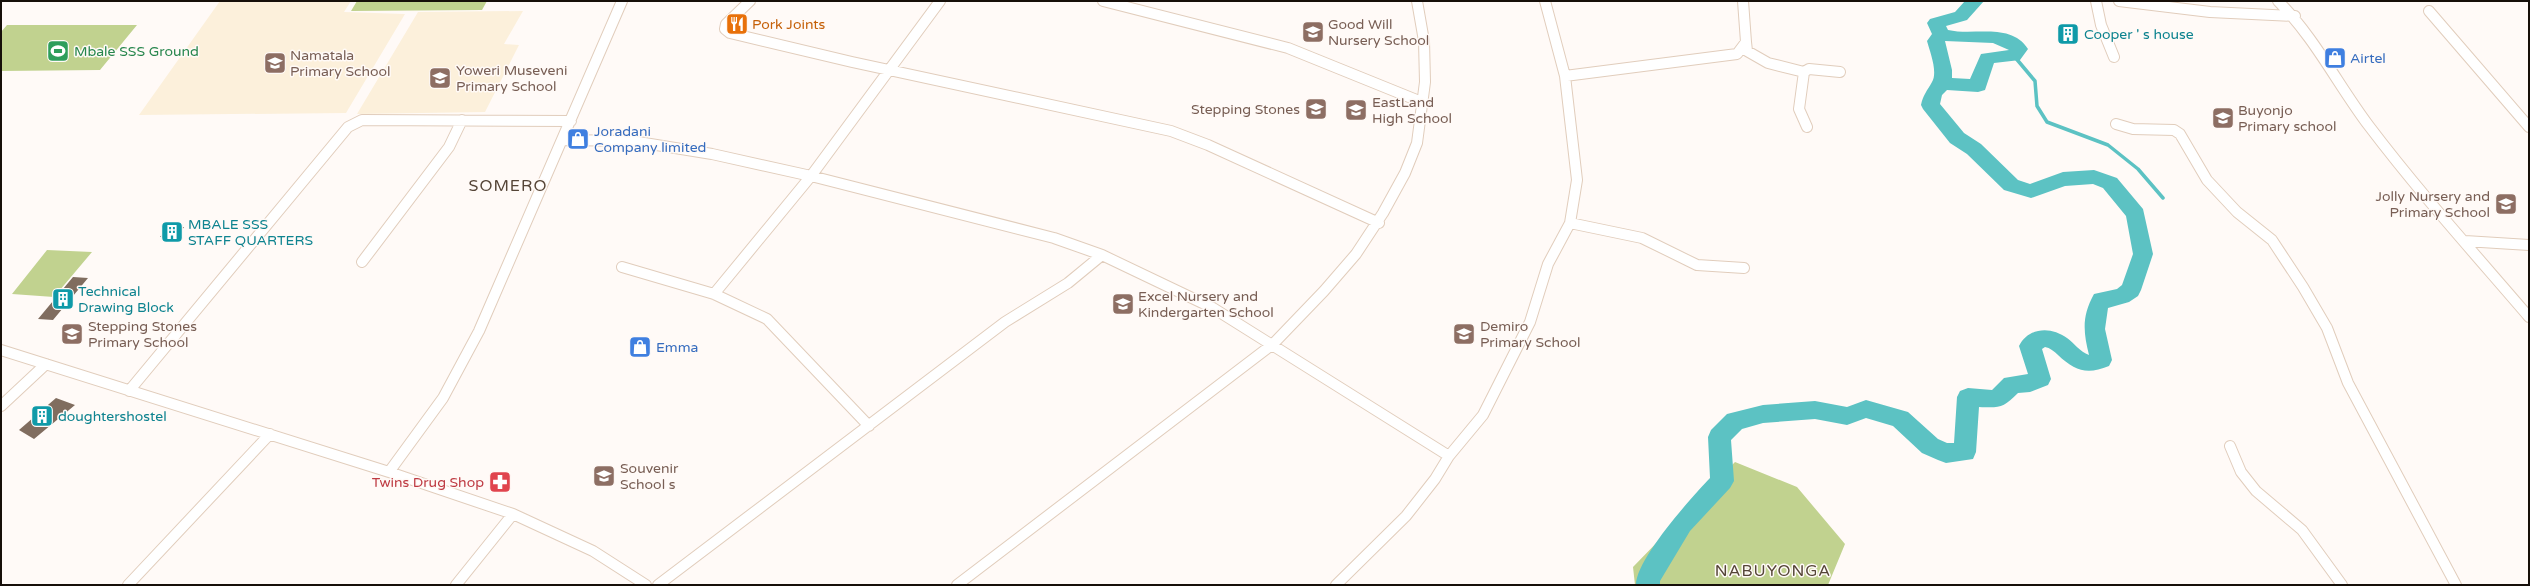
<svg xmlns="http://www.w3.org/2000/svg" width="2530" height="586" font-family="'Varela Round',sans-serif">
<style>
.education{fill:#fcf0db}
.green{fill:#c1d28f}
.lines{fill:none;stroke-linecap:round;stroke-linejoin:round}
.stream{stroke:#5cc2c3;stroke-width:3.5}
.river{fill:#5cc2c3;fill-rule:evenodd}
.building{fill:#806d5f}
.minor-casing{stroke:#e1cdbc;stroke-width:12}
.minor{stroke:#fff;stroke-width:10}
.labels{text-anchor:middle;stroke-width:3;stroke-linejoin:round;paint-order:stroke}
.food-label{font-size:14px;fill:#c56008;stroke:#fffaf7;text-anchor:start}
.education-label{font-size:14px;fill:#785e54;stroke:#fffaf7;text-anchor:start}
.culture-label{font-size:14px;fill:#0d838f;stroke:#fffaf7;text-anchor:start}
.leisure-label{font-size:14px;fill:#27864d;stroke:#fffaf7;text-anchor:start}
.shop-label{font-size:14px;fill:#366cbe;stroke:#fffaf7;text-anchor:start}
.health-label{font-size:14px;fill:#be3a42;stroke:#fffaf7;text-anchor:end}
.quarter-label{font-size:16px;letter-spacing:1px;fill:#554537;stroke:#fffaf7}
</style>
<rect width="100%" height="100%" fill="#fffaf7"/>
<path class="education" d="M220,1h131l-7,11 61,2 -59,99 -207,2z
M523,11l-19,33 15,1 -34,67 -128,2 61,-102z"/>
<path class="green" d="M357,1h130l-5,9 -131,1z
M7,25h130l-37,45 -99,1v-39z
M47,250l45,2 -38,45 -42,-3z
M1735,462l62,25 48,57 -17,41h-193l-2,-18z"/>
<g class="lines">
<path class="stream" d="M2014,56l21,25 2,25 10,16 61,23 30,24 25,29"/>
<path class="river" d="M1965,1h19l-17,19 -21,6 2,4c26,6 63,-8 80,19l-8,11 -26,3 -9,27 -7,2 -31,-2 -5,5 -2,9 24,29 17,11 37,36 12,4 33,-12 31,-2 23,8 26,31 10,45 -12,36 -3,6 -9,6 -21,6 -3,21 7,31 -3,6c-22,9 -34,5 -51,-11 -4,-4 -8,-7 -13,-8l-3,2 9,30 -3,6 -18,7 -12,1c-15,15 -18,15 -39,14l-3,45 -3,7 -27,4 -8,-3 -16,-7 -29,-27 -27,-8 -19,7 -32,-6 -52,4 -21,6 -11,11 3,41 -4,7 -40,43 -30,50v4h-24c0,-26 55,-87 74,-107l-2,-41 3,-7 16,-16 36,-9 52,-4 32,6 19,-7 42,12 30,27 9,4h7l3,-46 3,-6 8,-3 24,2 12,-12 24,-4 -9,-28c10,-19 32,-20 48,-8 7,5 13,14 22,17 -6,-24 -7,-39 5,-61l23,-5 5,-4 11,-31 -7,-38 -23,-28 -10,-4 -28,2 -34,12 -27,-8 -37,-36 -17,-11 -27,-34 -2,-4c2,-10 6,-14 11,-23 6,-10 -2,-30 -5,-41l5,-7 -5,-11 3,-4 25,-7zM1945,41l48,2 16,7 -28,4 -11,25 -18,-1v-8z"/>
</g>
<path class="building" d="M168,227h16l-7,11 -17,-1z
M73,277l15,1 -35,42 -15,-1z
M56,398l19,7 -41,34 -15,-9z"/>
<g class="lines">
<g class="minor-casing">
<path id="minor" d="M750,1l-24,23 -1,5 5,4 122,29 319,69 37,14 171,78
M1103,1l185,47 136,55
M2096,1l5,24 13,32
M2119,1l91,11 85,4
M2278,1c37,37 60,84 91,125 50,66 106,128 160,191
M2429,11l100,116
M1746,42l1,9 21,12 36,9 5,-3 31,3
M1804,72l-5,37 8,18
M1565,76l172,-22 9,-12 -3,-41
M2116,124l17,5 41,1 6,4 27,46 30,32 35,28 31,47 24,41 21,55 108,202
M563,140l69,1 80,13 99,22 243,62 48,17 111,53 236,148
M1570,223l72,15 55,27 47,3
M2465,241l64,4
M362,262l87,-115 13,-27
M622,267l92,27 53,25 102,107
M714,294l97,-118 129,-175
M1,350l388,122 124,42 80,37 53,34
M129,391l219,-264 14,-7 209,1
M1,406l45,-42
M2230,446l11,26 15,19 46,39 40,55
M389,472l54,-74 36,-67 143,-330
M128,585l142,-151
M456,585l57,-71
M658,585l347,-263 63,-39 34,-28
M957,585l316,-241 51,-53 32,-37 27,-41 22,-40 12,-30 8,-61 -1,-41 -7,-40
M1336,585l70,-69 29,-37 14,-23 34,-41 47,-93 18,-58 22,-41 7,-43 -12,-104 -20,-75"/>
</g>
<use href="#minor" class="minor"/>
</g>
<defs>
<g id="restaurant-square" transform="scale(1.15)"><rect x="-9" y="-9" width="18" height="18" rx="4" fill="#e8710a" stroke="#fffaf7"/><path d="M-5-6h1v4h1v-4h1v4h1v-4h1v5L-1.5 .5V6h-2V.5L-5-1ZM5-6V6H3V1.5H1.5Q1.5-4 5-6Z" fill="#fff"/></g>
<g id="school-square" transform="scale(1.15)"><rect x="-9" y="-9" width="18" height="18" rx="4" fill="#8d6e63" stroke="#fffaf7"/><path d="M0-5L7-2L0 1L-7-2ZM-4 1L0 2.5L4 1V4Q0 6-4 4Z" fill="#fff"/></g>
<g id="building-square" transform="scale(1.15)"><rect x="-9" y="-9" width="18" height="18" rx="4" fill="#0f9aa8" stroke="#fffaf7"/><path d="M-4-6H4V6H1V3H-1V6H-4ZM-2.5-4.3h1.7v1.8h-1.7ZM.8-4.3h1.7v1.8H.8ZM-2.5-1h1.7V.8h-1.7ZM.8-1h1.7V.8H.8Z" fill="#fff"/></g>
<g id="stadium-square" transform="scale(1.15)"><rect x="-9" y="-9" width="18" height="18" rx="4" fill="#2e9e5b" stroke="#fffaf7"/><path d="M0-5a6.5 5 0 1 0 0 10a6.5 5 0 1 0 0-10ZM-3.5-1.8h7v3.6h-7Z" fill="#fff"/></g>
<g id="shop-square" transform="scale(1.15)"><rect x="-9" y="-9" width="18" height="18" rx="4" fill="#3f7fe0" stroke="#fffaf7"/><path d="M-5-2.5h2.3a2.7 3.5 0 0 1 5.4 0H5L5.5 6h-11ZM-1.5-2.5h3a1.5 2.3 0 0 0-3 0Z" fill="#fff"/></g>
<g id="pharmacy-square" transform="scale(1.15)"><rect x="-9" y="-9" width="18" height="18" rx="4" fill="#e0444e" stroke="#fffaf7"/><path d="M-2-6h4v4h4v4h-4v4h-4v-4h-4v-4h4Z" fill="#fff"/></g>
</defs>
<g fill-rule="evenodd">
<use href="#restaurant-square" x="737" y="24"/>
<use href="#school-square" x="1313" y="32"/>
<use href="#building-square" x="2068" y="34"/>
<use href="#stadium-square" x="58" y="51"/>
<use href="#shop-square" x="2335" y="58"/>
<use href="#school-square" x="275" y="63"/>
<use href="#school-square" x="440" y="78"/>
<use href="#school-square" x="1316" y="109"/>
<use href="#school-square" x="1356" y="110"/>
<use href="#school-square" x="2223" y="118"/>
<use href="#shop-square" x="578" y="139"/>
<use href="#school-square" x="2506" y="204"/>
<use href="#building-square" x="172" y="232"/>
<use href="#building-square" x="63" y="299"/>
<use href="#school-square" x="1123" y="304"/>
<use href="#school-square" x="72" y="334"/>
<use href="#school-square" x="1464" y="334"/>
<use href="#shop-square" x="640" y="347"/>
<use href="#building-square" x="42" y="416"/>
<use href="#school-square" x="604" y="476"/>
<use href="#pharmacy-square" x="500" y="482"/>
</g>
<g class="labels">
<g class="food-label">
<text x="752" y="29">Pork Joints</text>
</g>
<g class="education-label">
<text x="1328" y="29">Good Will<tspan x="1328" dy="16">Nursery School</tspan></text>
<text x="290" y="60">Namatala<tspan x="290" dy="16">Primary School</tspan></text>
<text x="456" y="75">Yoweri Museveni<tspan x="456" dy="16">Primary School</tspan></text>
<text x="1372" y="107">EastLand<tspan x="1372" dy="16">High School</tspan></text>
<text x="1300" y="114" text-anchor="end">Stepping Stones</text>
<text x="2238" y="115">Buyonjo<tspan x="2238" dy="16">Primary school</tspan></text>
<text x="2490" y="201" text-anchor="end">Jolly Nursery and<tspan x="2490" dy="16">Primary School</tspan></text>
<text x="1138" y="301">Excel Nursery and<tspan x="1138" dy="16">Kindergarten School</tspan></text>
<text x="88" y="331">Stepping Stones<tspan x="88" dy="16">Primary School</tspan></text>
<text x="1480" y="331">Demiro<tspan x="1480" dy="16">Primary School</tspan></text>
<text x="620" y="473">Souvenir<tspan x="620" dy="16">School s</tspan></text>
</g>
<g class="culture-label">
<text x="2084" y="39">Cooper ' s house</text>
<text x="188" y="229">MBALE SSS<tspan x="188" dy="16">STAFF QUARTERS</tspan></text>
<text x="78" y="296">Technical<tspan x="78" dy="16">Drawing Block</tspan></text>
<text x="58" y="421">doughtershostel</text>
</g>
<g class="leisure-label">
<text x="74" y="56">Mbale SSS Ground</text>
</g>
<g class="shop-label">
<text x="2350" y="63">Airtel</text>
<text x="594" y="136">Joradani<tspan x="594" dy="16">Company limited</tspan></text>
<text x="656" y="352">Emma</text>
</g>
<g class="health-label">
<text x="484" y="487">Twins Drug Shop</text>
</g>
<g class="quarter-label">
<text x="508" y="191">SOMERO</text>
<text x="1773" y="576">NABUYONGA</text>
</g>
</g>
<rect width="2530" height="586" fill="none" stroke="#160f09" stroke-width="4"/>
</svg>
